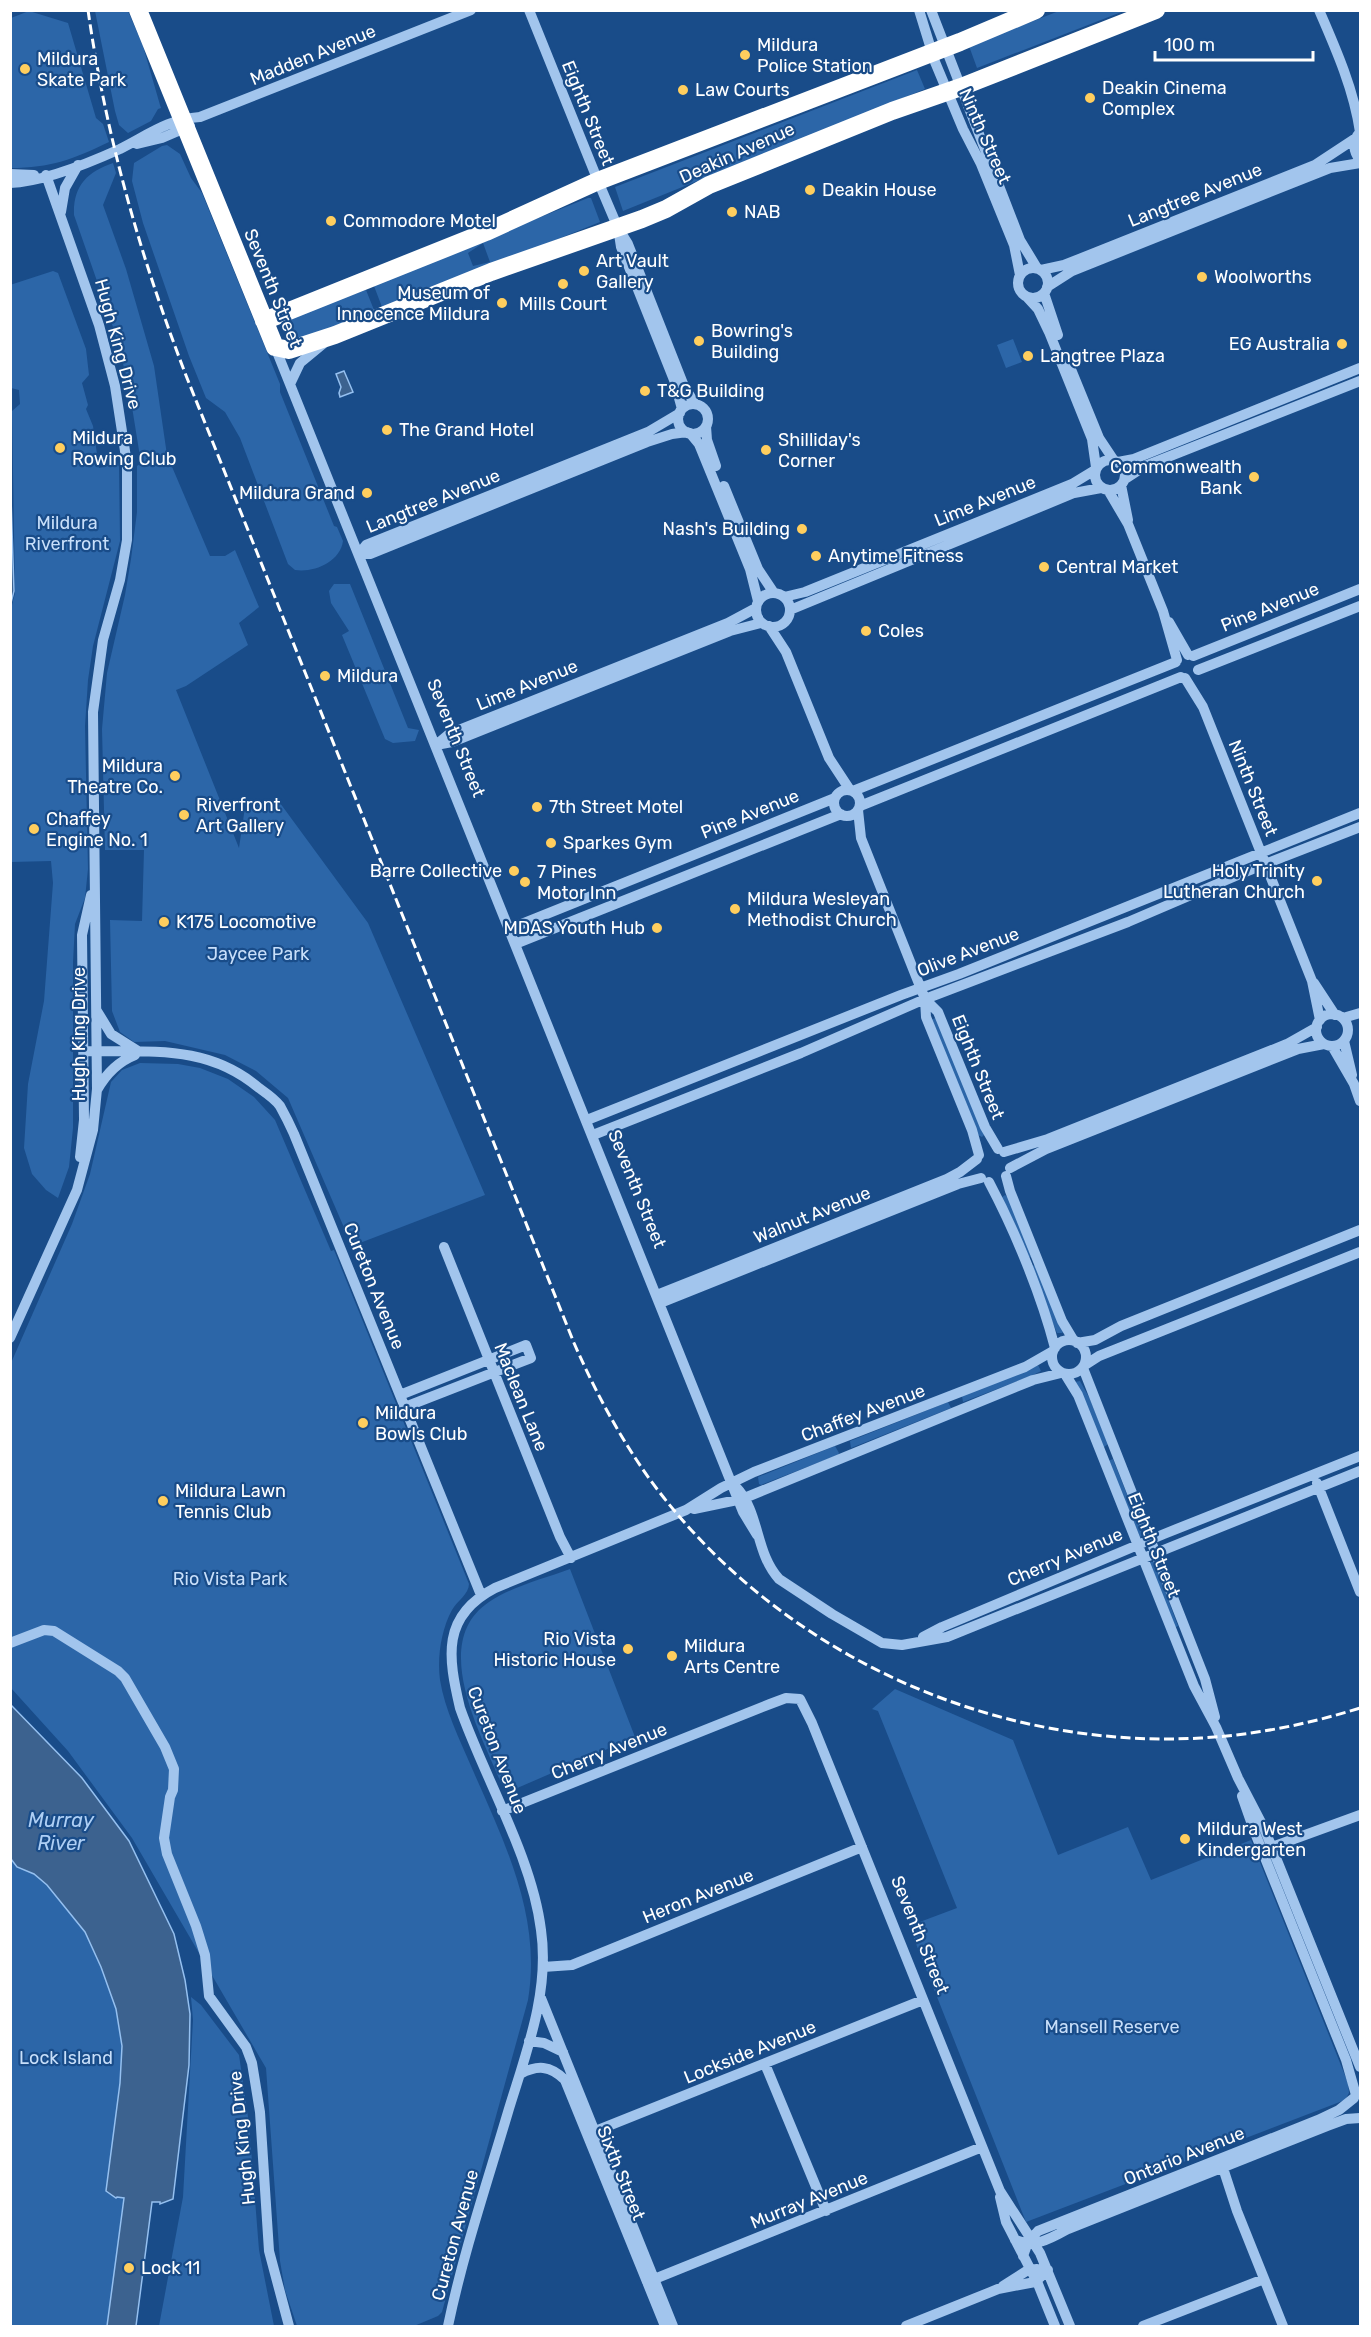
<svg xmlns="http://www.w3.org/2000/svg" width="1371" height="2337" font-family="Rubik,sans-serif">
<style>
.green{fill:#2c66a8;fill-rule:evenodd}
.water{fill:#3c628f;stroke:#95c0f0;stroke-width:1.5}
.lines{fill:none;stroke-linecap:round;stroke-linejoin:round}
.minor{stroke:#a2c5ed;stroke-width:10}
.highway{stroke:#fff;stroke-width:18}
.rail{stroke:#fff;stroke-width:3;stroke-dasharray:10 4.5;stroke-linecap:butt}
.poi-dot{fill:#ffce5e;stroke:#194c89;stroke-width:2}
.labels{text-anchor:middle;stroke-width:4.5;stroke-linejoin:round;paint-order:stroke}
.poi-label{font-size:18px;fill:#fff;stroke:#194c89;text-anchor:start}
.street-label{font-size:18px;fill:#fff;stroke:#194c89}
.park-label{font-size:18px;fill:#c8dffa;stroke:#194c89}
.water-label{font-size:20px;font-style:italic;fill:#aecff5;stroke:#194c89}
</style>
<rect width="100%" height="100%" fill="#194c89"/>
<path class="green" d="M29,11l39,12 28,95 7,6 6,18c-35,17 -59,26 -98,26v-150z
M95,11h33l15,35 17,59 1,3 -3,1 -7,12 -23,12 -9,-8 -4,-14z
M1059,11h65l-147,57 -8,-22z
M917,70l8,19 -302,122 -8,-24z
M167,145l13,9 11,24 11,15 78,191v8l54,134 3,1 6,14c-3,21 -29,32 -48,29l-7,-6 -48,-126 -15,-26 -19,-14 -17,-42 -46,-133 -11,-42 2,-18 28,-17z
M113,163l3,10 -13,32 23,64 28,97 13,89 43,101h15l10,-6 24,57 -20,16 9,22 -62,41 -10,4 63,158 6,-41 35,-4 88,120 117,272 -133,51 -64,-148 -32,-27 -31,-16 -60,-14 -31,1 -14,-10 -8,-21 -2,-91 32,1 2,-71h-39l-3,-121 5,-56 18,-78 6,-36 6,-47v-46l4,-3 -13,-81 -15,-55 -39,-112c-1,-29 13,-43 39,-52z
M588,198h3l9,24 -213,86 -5,-1 -8,-21 2,-3zM483,243l7,19 -17,4 -5,-13z
M53,271l5,2 28,76 3,26 -7,8 6,22 -2,4 7,17 6,42 20,-5 1,78 -27,105 -5,34 -3,46 3,143 -3,29 -10,26 -2,38v166l-4,39 -11,31 -12,-8 -14,-16 -8,-26 4,-64 16,-83 9,-118 -2,-22 -40,1 -1,-249 5,-20 -3,-182 8,-7 -1,-14 -8,-2 -1,-103z
M366,290l8,20 -80,35 -10,-26z
M1013,339l9,23 -16,6 -9,-23z
M334,584h16l58,144 11,2 -4,11 -22,2 -8,-4 -43,-104 7,-4 -18,-28 -2,-12z
M937,1017l47,118 -2,2 -4,-2 -47,-115z
M140,1063l38,1 22,4 28,11 26,18 21,23 56,131 3,-1 135,334c0,10 -12,17 -17,26 -11,20 -15,48 -12,70 5,30 19,58 31,86 33,76 71,149 57,234l-86,312 -4,4 -24,10h-117l-12,-36 -5,-29 -14,-193 -134,-230 -64,-87 -57,-63v-325l61,-139 18,-50 21,-92 11,-12z
M1005,1195l4,3 22,59 -4,1 -26,-60z
M1035,1265l28,67 -1,1h-5l-27,-66z
M1038,1365l3,6 -10,5 -68,26 -1,-6z
M1080,1381l10,18 18,45 -5,4 -28,-66z
M948,1402l3,6 -100,40 -1,-7z
M835,1446l4,7 -1,2 -77,30 -2,-1 -1,-7z
M1113,1459l30,76 -3,2 -32,-76z
M1151,1562h3l24,64 -4,2 -25,-64z
M570,1569l65,168 -120,52h-7l-7,-6c-20,-49 -72,-141 -12,-181 24,-16 54,-23 81,-33z
M895,1689l118,51 45,115 70,-28 23,53 100,-40 97,243 1,10 -4,7 -319,122 -117,-296 48,-18 -79,-197 -6,-2z
M11,1859l6,8 17,7 13,11 38,47 16,35 15,42 6,37 -5,151h7l-17,129h-96z
M191,1997l10,8 38,50 10,69 10,126 15,76h-115l24,-129 10,-177z"/>
<path class="water" d="M344,371l9,21 -13,5 -1,-4 2,-6 -5,-13z
M11,498l3,93 -3,12h-1z
M11,1705l71,73 47,63 45,93 11,46 5,34 -1,51 -16,134 -13,5v-2h-8l-16,124h-29l17,-128 -7,-1 -1,1 -10,-7 14,-108 2,-37 -6,-37 -15,-42 -16,-35 -38,-47 -13,-11 -17,-7 -6,-8z"/>
<g class="lines">
<path class="minor" d="M529,10l69,171 20,47 10,16 56,142 11,18
M919,10l16,52 28,67 18,35 33,81 6,30
M931,10l89,230 17,28
M1319,10c17,39 35,80 41,122 -8,9 -7,19 0,28
M137,144l25,-6 28,-12
M10,174l24,1
M10,183c34,-1 79,-20 110,-34 28,-14 48,-30 80,-32l271,-107
M61,212l4,-24 13,-23
M619,234l2,13 53,133 8,29
M1018 283a15 15 0 1 1 30 0a15 15 0 1 1-30 0Z
M1041,270l23,-5 251,-100 41,-27
M1047,287l25,-16 258,-103 30,-5
M1044,293l14,42
M1027,297l11,12 11,23 43,107 4,28
M275,347l468,1165 14,23
M1070,367l29,71 14,21
M290,384l10,-21 23,-19
M678 419a15 15 0 1 1 30 0a15 15 0 1 1-30 0Z
M706,426l1,14 9,26
M690,433l9,11 51,125 8,32
M1095 475a15 15 0 1 1 30 0a15 15 0 1 1-30 0Z
M1118,462l16,-3 226,-91
M1125,479l20,-13 215,-85
M1121,485l7,35
M724,486l34,83 16,24
M1108,490l20,34 35,87 14,49
M359,554l7,-9 282,-113 32,-19
M359,554h11l277,-112 25,-8 15,-2
M756 610a17 17 0 1 1 34 0a17 17 0 1 1-34 0Z
M784,597l21,-5 267,-108 23,-14
M790,610l284,-117 27,-5
M1169,622l19,33
M769,626l17,26 43,106 21,32
M1193,656l167,-67
M1198,670l162,-64
M1185,678l18,29 109,274 8,39
M436,745l13,-11 279,-111 28,-15
M436,745l16,-3 278,-111 31,-8
M834 803a13 13 0 1 1 26 0a13 13 0 1 1-26 0Z
M853,791l323,-129
M860,806l321,-129
M858,810l3,28 64,161 1,18 46,113 7,25
M509,929l326,-131
M515,944l326,-130
M1314,983l21,32
M925,999l13,13 47,115 13,22
M97,1011l14,23 27,17
M1316 1030a16 16 0 1 1 32 0a16 16 0 1 1-32 0Z
M1343,1018l17,-5
M1344,1041l8,34
M1332,1046l22,38 6,17
M84,1051c64,2 122,-8 175,37 7,5 16,11 21,18 5,9 10,19 14,28l187,461
M97,1090c9,-16 20,-28 38,-35
M587,1120l314,-125 58,-21 401,-161
M593,1135l208,-82 124,-54 203,-77 117,-50 115,-45
M1004,1152l44,-13 239,-95 30,-17
M80,1157l4,-37 -2,-185 9,-40
M1010,1168l36,-19 252,-100 26,-5
M1006,1176l4,15 52,130 12,20
M989,1182c26,49 52,112 66,166
M444,1247l116,290 11,21
M657,1295l290,-116 13,-7 17,-13
M660,1303l298,-119 23,-6
M10,1338l67,-148 16,-60 4,-41 -4,-377 10,-72 17,-60 7,-40v-76l-12,-78 -16,-61 -53,-150
M1052 1357a17 17 0 1 1 34 0a17 17 0 1 1-34 0Z
M1077,1343l18,-3 26,-14 239,-96
M1085,1365l14,-9 261,-104
M1083,1368l122,311 10,38
M1065,1374l13,21 116,291 22,41 22,51 26,50 96,239
M400,1395l126,-50 5,13 -126,49
M1317,1483l43,109
M736,1487c24,25 19,66 43,92l53,35 50,29 20,2 45,-8 413,-166
M694,1509l48,-10 291,-119 28,-7
M923,1637l19,-10 222,-93 196,-78
M10,1643l34,-13 10,1 64,40 7,7 40,69 9,22 -1,21 -3,7 -6,41 3,16 29,72 9,29 4,41 37,51 6,16 8,49 9,139 20,75
M1242,1796l13,37 91,227 10,35
M502,1811l268,-107 16,-6 14,1 12,24 188,468 40,62 30,73
M1272,1847l88,-32
M543,1967l29,-2 290,-118
M541,1998l132,328
M529,2041l15,2 19,9
M765,2064l61,147
M520,2074c17,-9 30,-9 45,6l100,246
M588,2134l335,-134
M1219,2162l4,6 14,43 46,115
M1000,2197l6,25 32,62 17,42
M1015,2240c20,8 35,-1 53,-11l259,-103 19,-7 14,-1
M1023,2256l5,-14 10,-11 280,-111 21,-10 15,-12
M647,2282l335,-135
M1003,2286l25,-16 9,-1
M448,2326c15,-72 39,-143 60,-214 18,-59 42,-120 33,-182 -9,-73 -56,-151 -81,-222 -12,-51 -19,-92 35,-120l191,-78 35,-22 33,-16 271,-105 28,-16
M906,2326l92,-37 37,-7 13,-12
M1143,2326l121,-47"/>
<path class="highway" d="M138,10l137,337 14,3 46,-15 156,-63 151,-53 24,-10 43,-24 183,-74 69,-24 195,-77
M264,321l222,-89 112,-51 362,-139 76,-32"/>
<path class="rail" d="M88,10c18,127 53,249 99,368l387,965c21,48 46,95 77,138 126,171 338,269 550,257 54,-3 108,-14 159,-30"/>
</g>
<g class="poi-dot">
<circle cx="745" cy="55" r="6"/>
<circle cx="25" cy="69" r="6"/>
<circle cx="683" cy="90" r="6"/>
<circle cx="1090" cy="98" r="6"/>
<circle cx="810" cy="190" r="6"/>
<circle cx="732" cy="212" r="6"/>
<circle cx="331" cy="221" r="6"/>
<circle cx="584" cy="271" r="6"/>
<circle cx="1202" cy="277" r="6"/>
<circle cx="563" cy="284" r="6"/>
<circle cx="502" cy="303" r="6"/>
<circle cx="699" cy="341" r="6"/>
<circle cx="1342" cy="344" r="6"/>
<circle cx="1028" cy="356" r="6"/>
<circle cx="645" cy="391" r="6"/>
<circle cx="387" cy="430" r="6"/>
<circle cx="60" cy="448" r="6"/>
<circle cx="766" cy="450" r="6"/>
<circle cx="1254" cy="477" r="6"/>
<circle cx="367" cy="493" r="6"/>
<circle cx="802" cy="529" r="6"/>
<circle cx="816" cy="556" r="6"/>
<circle cx="1044" cy="567" r="6"/>
<circle cx="866" cy="631" r="6"/>
<circle cx="325" cy="676" r="6"/>
<circle cx="175" cy="776" r="6"/>
<circle cx="537" cy="807" r="6"/>
<circle cx="184" cy="815" r="6"/>
<circle cx="34" cy="829" r="6"/>
<circle cx="551" cy="843" r="6"/>
<circle cx="514" cy="871" r="6"/>
<circle cx="1317" cy="881" r="6"/>
<circle cx="525" cy="882" r="6"/>
<circle cx="735" cy="909" r="6"/>
<circle cx="164" cy="922" r="6"/>
<circle cx="657" cy="928" r="6"/>
<circle cx="363" cy="1423" r="6"/>
<circle cx="163" cy="1501" r="6"/>
<circle cx="628" cy="1649" r="6"/>
<circle cx="672" cy="1656" r="6"/>
<circle cx="1185" cy="1839" r="6"/>
<circle cx="129" cy="2268" r="6"/>
</g>
<g class="labels">
<g class="poi-label">
<text x="757" y="51">Mildura<tspan x="757" dy="21">Police Station</tspan></text>
<text x="37" y="65">Mildura<tspan x="37" dy="21">Skate Park</tspan></text>
<text x="1102" y="94">Deakin Cinema<tspan x="1102" dy="21">Complex</tspan></text>
<text x="695" y="96">Law Courts</text>
<text x="822" y="196">Deakin House</text>
<text x="744" y="218">NAB</text>
<text x="343" y="227">Commodore Motel</text>
<text x="596" y="267">Art Vault<tspan x="596" dy="21">Gallery</tspan></text>
<text x="1214" y="283">Woolworths</text>
<text x="490" y="299" text-anchor="end">Museum of<tspan x="490" dy="21">Innocence Mildura</tspan></text>
<text x="563" y="310" text-anchor="middle">Mills Court</text>
<text x="711" y="337">Bowring's<tspan x="711" dy="21">Building</tspan></text>
<text x="1330" y="350" text-anchor="end">EG Australia</text>
<text x="1040" y="362">Langtree Plaza</text>
<text x="657" y="397">T&amp;G Building</text>
<text x="399" y="436">The Grand Hotel</text>
<text x="72" y="444">Mildura<tspan x="72" dy="21">Rowing Club</tspan></text>
<text x="778" y="446">Shilliday's<tspan x="778" dy="21">Corner</tspan></text>
<text x="1242" y="473" text-anchor="end">Commonwealth<tspan x="1242" dy="21">Bank</tspan></text>
<text x="355" y="499" text-anchor="end">Mildura Grand</text>
<text x="790" y="535" text-anchor="end">Nash's Building</text>
<text x="828" y="562">Anytime Fitness</text>
<text x="1056" y="573">Central Market</text>
<text x="878" y="637">Coles</text>
<text x="337" y="682">Mildura</text>
<text x="163" y="772" text-anchor="end">Mildura<tspan x="163" dy="21">Theatre Co.</tspan></text>
<text x="196" y="811">Riverfront<tspan x="196" dy="21">Art Gallery</tspan></text>
<text x="549" y="813">7th Street Motel</text>
<text x="46" y="825">Chaffey<tspan x="46" dy="21">Engine No. 1</tspan></text>
<text x="563" y="849">Sparkes Gym</text>
<text x="502" y="877" text-anchor="end">Barre Collective</text>
<text x="1305" y="877" text-anchor="end">Holy Trinity<tspan x="1305" dy="21">Lutheran Church</tspan></text>
<text x="537" y="878">7 Pines<tspan x="537" dy="21">Motor Inn</tspan></text>
<text x="747" y="905">Mildura Wesleyan<tspan x="747" dy="21">Methodist Church</tspan></text>
<text x="176" y="928">K175 Locomotive</text>
<text x="645" y="934" text-anchor="end">MDAS Youth Hub</text>
<text x="375" y="1419">Mildura<tspan x="375" dy="21">Bowls Club</tspan></text>
<text x="175" y="1497">Mildura Lawn<tspan x="175" dy="21">Tennis Club</tspan></text>
<text x="616" y="1645" text-anchor="end">Rio Vista<tspan x="616" dy="21">Historic House</tspan></text>
<text x="684" y="1652">Mildura<tspan x="684" dy="21">Arts Centre</tspan></text>
<text x="1197" y="1835">Mildura West<tspan x="1197" dy="21">Kindergarten</tspan></text>
<text x="141" y="2274">Lock 11</text>
</g>
<g class="street-label">
<text transform="translate(313 55) rotate(-22)" y="6">Madden Avenue</text>
<text transform="translate(588 113) rotate(68)" y="6">Eighth Street</text>
<text transform="translate(985 136) rotate(66)" y="6">Ninth Street</text>
<text transform="translate(737 153) rotate(-24)" y="6">Deakin Avenue</text>
<text transform="translate(1195 195) rotate(-22)" y="6">Langtree Avenue</text>
<text transform="translate(273 288) rotate(68)" y="6">Seventh Street</text>
<text transform="translate(118 344) rotate(75)" y="6">Hugh King Drive</text>
<text transform="translate(433 501) rotate(-22)" y="6">Langtree Avenue</text>
<text transform="translate(985 501) rotate(-22)" y="6">Lime Avenue</text>
<text transform="translate(1270 607) rotate(-22)" y="6">Pine Avenue</text>
<text transform="translate(527 685) rotate(-22)" y="6">Lime Avenue</text>
<text transform="translate(456 738) rotate(68)" y="6">Seventh Street</text>
<text transform="translate(1253 788) rotate(68)" y="6">Ninth Street</text>
<text transform="translate(750 814) rotate(-22)" y="6">Pine Avenue</text>
<text transform="translate(968 952) rotate(-21)" y="6">Olive Avenue</text>
<text transform="translate(79 1034) rotate(-90)" y="6">Hugh King Drive</text>
<text transform="translate(978 1067) rotate(68)" y="6">Eighth Street</text>
<text transform="translate(637 1189) rotate(68)" y="6">Seventh Street</text>
<text transform="translate(812 1215) rotate(-22)" y="6">Walnut Avenue</text>
<text transform="translate(374 1286) rotate(68)" y="6">Cureton Avenue</text>
<text transform="translate(521 1397) rotate(68)" y="6">Maclean Lane</text>
<text transform="translate(863 1413) rotate(-21)" y="6">Chaffey Avenue</text>
<text transform="translate(1154 1545) rotate(68)" y="6">Eighth Street</text>
<text transform="translate(1065 1557) rotate(-23)" y="6">Cherry Avenue</text>
<text transform="translate(497 1750) rotate(69)" y="6">Cureton Avenue</text>
<text transform="translate(609 1751) rotate(-22)" y="6">Cherry Avenue</text>
<text transform="translate(698 1896) rotate(-22)" y="6">Heron Avenue</text>
<text transform="translate(920 1935) rotate(68)" y="6">Seventh Street</text>
<text transform="translate(750 2052) rotate(-22)" y="6">Lockside Avenue</text>
<text transform="translate(242 2138) rotate(-96)" y="6">Hugh King Drive</text>
<text transform="translate(1184 2156) rotate(-22)" y="6">Ontario Avenue</text>
<text transform="translate(621 2173) rotate(68)" y="6">Sixth Street</text>
<text transform="translate(809 2200) rotate(-22)" y="6">Murray Avenue</text>
<text transform="translate(455 2235) rotate(-75)" y="6">Cureton Avenue</text>
</g>
<g class="park-label">
<text x="67" y="529">Mildura<tspan x="67" dy="21">Riverfront</tspan></text>
<text x="258" y="960">Jaycee Park</text>
<text x="230" y="1585">Rio Vista Park</text>
<text x="1112" y="2033">Mansell Reserve</text>
<text x="66" y="2064">Lock Island</text>
</g>
<g class="water-label">
<text x="61" y="1827">Murray<tspan x="61" dy="23">River</tspan></text>
</g>
</g>
<rect width="1371" height="2337" fill="none" stroke="#ffffff" stroke-width="24"/>
<path d="M1155 51v9h158v-9" fill="none" stroke="#ffffff" stroke-width="3"/>
<text x="1164" y="51" font-size="18" fill="#ffffff" stroke="#194c89" stroke-width="4.5" paint-order="stroke">100 m</text>
</svg>
